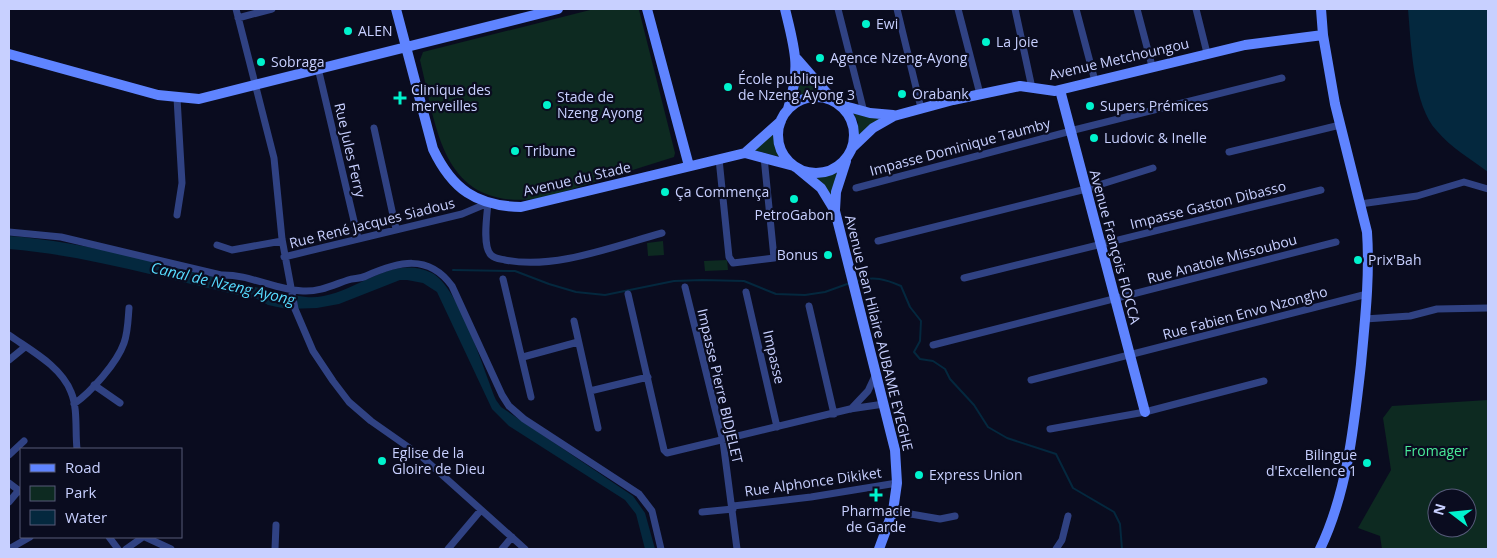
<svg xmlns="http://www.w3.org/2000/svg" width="1497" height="558" font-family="'Open Sans',sans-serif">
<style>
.green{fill:#0d2a21;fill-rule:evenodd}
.water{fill:#04283e}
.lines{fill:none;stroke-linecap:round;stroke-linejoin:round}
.stream{stroke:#04283e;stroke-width:2}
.street{stroke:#304283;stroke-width:7}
.secondary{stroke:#5f84ff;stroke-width:10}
.poi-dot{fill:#00f3cd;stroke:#0a0c1f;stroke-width:2}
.labels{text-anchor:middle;stroke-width:4.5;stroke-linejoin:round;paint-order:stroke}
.poi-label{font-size:14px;fill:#c8d0ff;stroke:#0a0c1f;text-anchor:start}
.street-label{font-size:14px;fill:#c8d0ff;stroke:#0a0c1f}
.park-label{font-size:14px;fill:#49ea98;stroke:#0a0c1f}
.water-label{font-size:15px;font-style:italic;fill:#56dcff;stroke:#0a0c1f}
</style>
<rect width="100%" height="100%" fill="#0a0c1f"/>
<path class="green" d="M594,9l45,1 36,143 -1,4 -130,41c-101,15 -106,-63 -124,-138l3,-8z
M800,68l20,24 -24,7 4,-15z
M852,111l30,8 -24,18v-15z
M776,132l5,25 -28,-7z
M839,170l-6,29 -18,-23z
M663,241l1,14 -16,1 -1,-13z
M727,260l1,10 -23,1 -1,-10z
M1488,400v149h-106l-2,-13 -22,-8 33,-58 -8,-52 9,-12zM1437,498h30v30h-30z"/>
<path class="water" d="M1408,9h80v163c-17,-13 -37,-24 -51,-41 -24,-25 -26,-88 -29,-122z
M9,236c67,5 131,22 197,38 32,8 66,19 100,23 44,4 82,-46 126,-24 27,14 52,98 64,127l5,7 132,89 12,17 10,36h-10l-9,-35 -11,-14 -116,-74 -17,-17 -55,-117 -14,-9 -16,-3h-7l-61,24 -22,4 -30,1 -19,-4 -11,-6c-83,-17 -163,-43 -248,-50z"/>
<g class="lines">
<path class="stream" d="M453,270l62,1 34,13 27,8 29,3 69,-14 28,-1 42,1 32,13 29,1 20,-3 25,-9
M857,281c17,-5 28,-2 44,5l9,21 11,14 -1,20 -6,11 6,7 13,2 12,8 5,10 24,26 14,22 19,11 49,16 17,34 41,24 6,12 2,25"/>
<path class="street" d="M236,9l38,149 8,81 13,70 18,42 20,30 16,21 22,19 50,35 104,93
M838,9l26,103
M897,9l24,99
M958,9l22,85
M1015,9l17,79
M1076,9l19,72
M1137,9l15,57
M1196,9l11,44
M238,18l34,-9
M318,68l40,170
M374,128l22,101
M1070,131l212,-53
M1229,152l111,-27
M719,159l10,98 4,6 41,-5 -10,-101
M856,188l215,-57
M488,203c-1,12 -6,43 3,52 4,4 10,4 14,5 50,10 109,-14 157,-27
M1360,204l57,-8 47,-14 24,7
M177,215l5,-32 -5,-85
M9,232l52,5 160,38c28,-1 54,15 82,16 16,1 30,-6 45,-11 6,-2 12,-1 18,-4 32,-14 62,-23 86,10l50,109 7,11 15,13 115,75 13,17 9,38
M878,241l208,-52 67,-21
M217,245l15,5 50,-9
M284,257l178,-43 26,-11
M964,278l357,-88
M503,279l28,118
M685,287l38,154 14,108
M746,292l31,135
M628,294l36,156 3,3 183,-44 34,-5
M809,306l25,108
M1365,319l45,-3 27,-7 51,-1
M574,321l24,107
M9,335c21,15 52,31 62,57 7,16 4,39 6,57
M933,345l403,-103
M523,357l55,-15
M9,360l16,-13
M1031,380l336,-86
M94,385l26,18
M590,391l58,-14
M74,404c17,-12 43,-41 50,-61 4,-11 4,-23 5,-35
M851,409l17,-18 8,-17
M1050,429l95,-17 119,-31
M9,455l15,-14
M9,483l12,9
M9,502l10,-12
M733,506l78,-9 86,-14
M893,511l47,8 15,-3
M702,512l31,-3
M109,537l9,12
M145,537l26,12
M9,549l21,-12
M126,549l17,-12
M275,549l1,-24
M448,549l33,-39
M502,549l10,-12
M1056,549l6,-9 6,-24"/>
<path class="secondary" d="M396,9l37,140c19,40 43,57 88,58l224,-54 49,13
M647,9l42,157
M785,9c10,41 16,58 3,100
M9,54l149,41 41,4 359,-90
M797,59l35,40
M1060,90l85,322
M778 135a38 38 0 1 1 76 0a38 38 0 1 1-76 0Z
M841,105l29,8 23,2
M852,148l21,-20 21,-12 59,-16 67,-14 35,5 190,-46 78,-10
M745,153l36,-32
M798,169l23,19 14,23 60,239 2,33 -4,28 -14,38
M835,210l1,-18 10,-31
M1320,549c27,-56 34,-123 41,-185 4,-44 9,-88 6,-132l-32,-128 -12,-69 -2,-26"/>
</g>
<g class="poi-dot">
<circle cx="866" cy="24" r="5"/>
<circle cx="348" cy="31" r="5"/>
<circle cx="986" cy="42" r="5"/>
<circle cx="820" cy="58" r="5"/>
<circle cx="261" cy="62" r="5"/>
<circle cx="728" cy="87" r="5"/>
<circle cx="902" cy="94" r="5"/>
<path d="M397.5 90.5h5v5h5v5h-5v5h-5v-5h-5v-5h5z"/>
<circle cx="547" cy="105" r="5"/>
<circle cx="1090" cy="106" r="5"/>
<circle cx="1094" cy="138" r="5"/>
<circle cx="515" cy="151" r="5"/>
<circle cx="665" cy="192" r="5"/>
<circle cx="794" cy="199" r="5"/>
<circle cx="828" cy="255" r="5"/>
<circle cx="1358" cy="260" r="5"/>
<circle cx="382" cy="461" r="5"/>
<circle cx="1367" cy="463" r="5"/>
<circle cx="919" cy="475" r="5"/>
<path d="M873.5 487.5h5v5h5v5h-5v5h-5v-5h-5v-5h5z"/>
</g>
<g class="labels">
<g class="poi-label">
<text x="876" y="29">Ewi</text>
<text x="358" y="36">ALEN</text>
<text x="996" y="47">La Joie</text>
<text x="830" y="63">Agence Nzeng-Ayong</text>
<text x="271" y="67">Sobraga</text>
<text x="738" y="84">École publique<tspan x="738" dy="16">de Nzeng Ayong 3</tspan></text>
<text x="411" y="95">Clinique des<tspan x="411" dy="16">merveilles</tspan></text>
<text x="912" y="99">Orabank</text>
<text x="557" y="102">Stade de<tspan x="557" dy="16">Nzeng Ayong</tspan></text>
<text x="1100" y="111">Supers Prémices</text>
<text x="1104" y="143">Ludovic &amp; Inelle</text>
<text x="525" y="156">Tribune</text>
<text x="675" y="197">Ça Commença</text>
<text x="794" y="220" text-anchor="middle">PetroGabon</text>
<text x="818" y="260" text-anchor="end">Bonus</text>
<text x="1368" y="265">Prix'Bah</text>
<text x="392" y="458">Eglise de la<tspan x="392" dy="16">Gloire de Dieu</tspan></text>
<text x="1357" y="460" text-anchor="end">Bilingue<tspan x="1357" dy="16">d'Excellence 1</tspan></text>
<text x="929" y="480">Express Union</text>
<text x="876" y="516" text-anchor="middle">Pharmacie<tspan x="876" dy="16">de Garde</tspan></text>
</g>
<g class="street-label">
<text transform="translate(1119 59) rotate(-13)" y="5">Avenue Metchoungou</text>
<text transform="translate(960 147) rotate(-15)" y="5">Impasse Dominique Taumby</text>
<text transform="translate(350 150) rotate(77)" y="5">Rue Jules Ferry</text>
<text transform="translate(577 179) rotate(-13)" y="5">Avenue du Stade</text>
<text transform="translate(1208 205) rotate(-14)" y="5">Impasse Gaston Dibasso</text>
<text transform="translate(372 223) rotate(-14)" y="5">Rue René Jacques Siadous</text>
<text transform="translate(1115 247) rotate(75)" y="5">Avenue François FIOCCA</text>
<text transform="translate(1222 259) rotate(-15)" y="5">Rue Anatole Missoubou</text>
<text transform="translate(1245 313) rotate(-15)" y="5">Rue Fabien Envo Nzongho</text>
<text transform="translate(879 333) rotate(76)" y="5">Avenue Jean Hilaire AUBAME EYEGHE</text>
<text transform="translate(774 357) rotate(77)" y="5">Impasse</text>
<text transform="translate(720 386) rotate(77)" y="5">Impasse Pierre BIDJELET</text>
<text transform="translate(813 482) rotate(-8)" y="5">Rue Alphonce Dikiket</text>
</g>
<g class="park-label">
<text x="1436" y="456">Fromager</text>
</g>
<g class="water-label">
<text transform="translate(223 284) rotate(13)" y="5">Canal de Nzeng Ayong</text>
</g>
</g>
<rect width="1497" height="558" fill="none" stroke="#c8d0ff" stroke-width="20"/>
<rect x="20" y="448" width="162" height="90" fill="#0a0c1f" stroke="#565a79"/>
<rect x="30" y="464" width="25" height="8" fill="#5f84ff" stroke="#565a79"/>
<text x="65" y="473" font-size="15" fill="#c8d0ff">Road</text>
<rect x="30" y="486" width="25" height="15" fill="#0d2a21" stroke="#565a79"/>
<text x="65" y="498" font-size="15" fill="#c8d0ff">Park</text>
<rect x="30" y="510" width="25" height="15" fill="#04283e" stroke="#565a79"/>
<text x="65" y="523" font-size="15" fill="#c8d0ff">Water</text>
<g transform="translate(1452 513) rotate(286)"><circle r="24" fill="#0a0c1f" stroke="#565a79"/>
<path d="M0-4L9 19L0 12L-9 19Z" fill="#00f3cd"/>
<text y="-8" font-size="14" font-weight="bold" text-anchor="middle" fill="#c8d0ff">N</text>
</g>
</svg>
